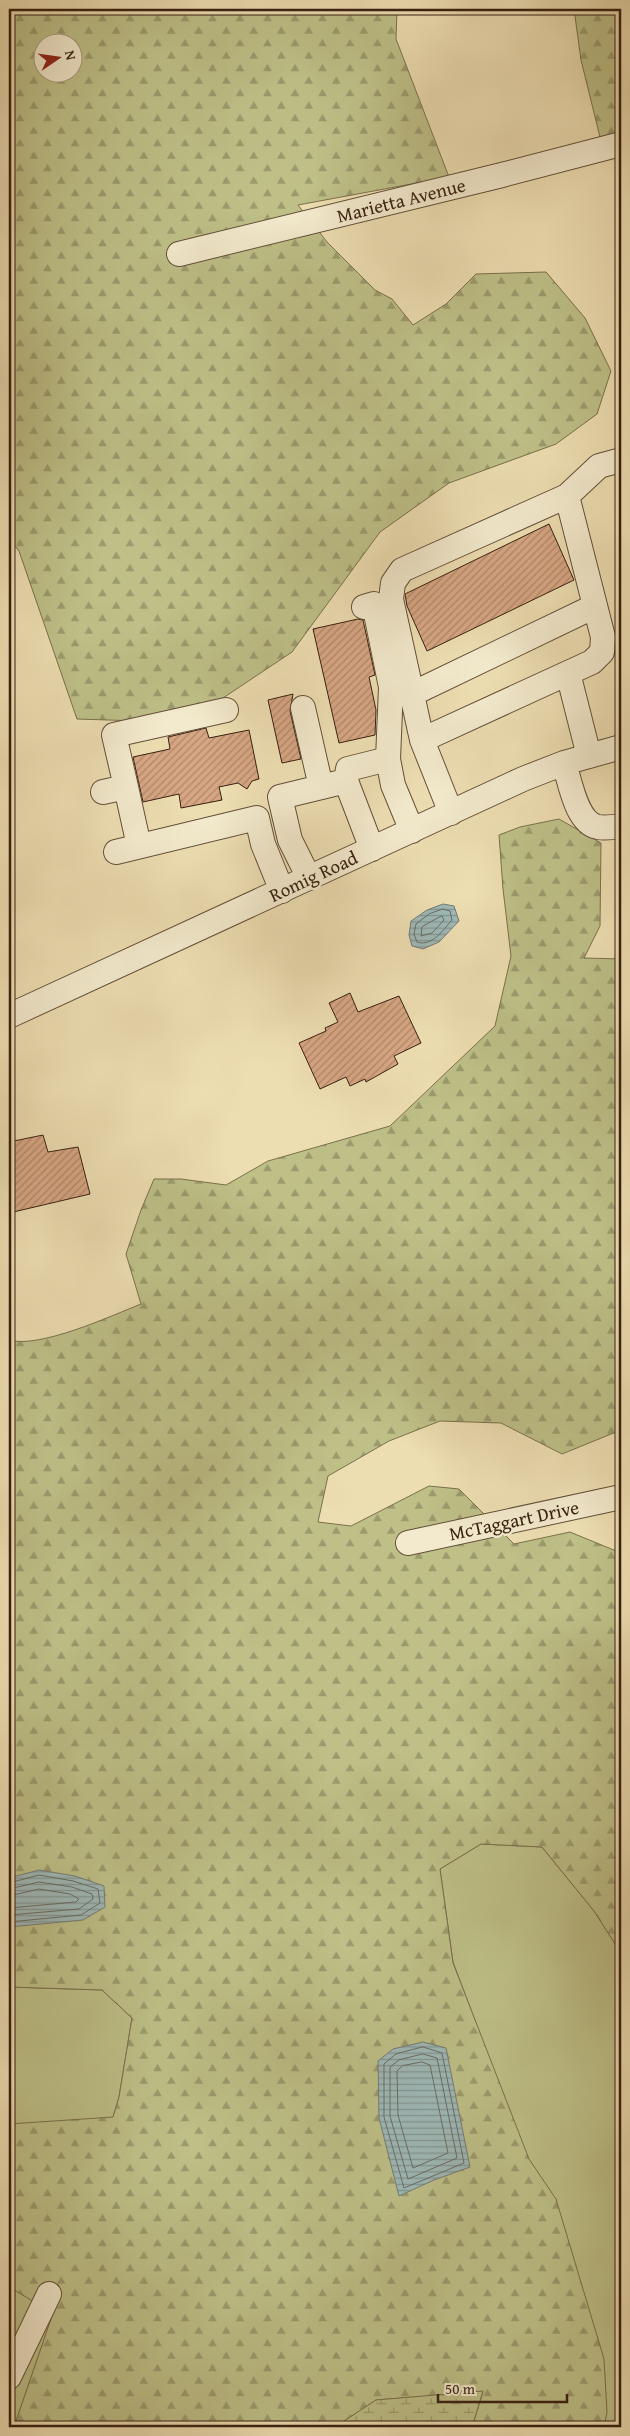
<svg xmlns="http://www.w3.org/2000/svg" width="630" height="2436" font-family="'Gentium Book Plus',serif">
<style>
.grass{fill:#bec088;stroke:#7a704c}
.forest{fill:url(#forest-firs);stroke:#7a704c;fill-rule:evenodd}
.wetland{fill:url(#wetland-marsh);stroke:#7a704c}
.water{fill:url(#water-rules);stroke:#757b75}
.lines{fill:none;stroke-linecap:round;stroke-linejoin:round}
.shore{stroke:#6a6c64;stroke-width:1}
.building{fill:url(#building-hatch);stroke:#371f11}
.minor-casing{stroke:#644f39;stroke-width:26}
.minor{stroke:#f3eacd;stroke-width:24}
.labels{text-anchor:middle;stroke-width:5;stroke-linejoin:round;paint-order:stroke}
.street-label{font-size:19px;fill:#371f11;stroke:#f3eacd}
</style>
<defs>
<pattern id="forest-firs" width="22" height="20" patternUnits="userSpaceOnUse" patternTransform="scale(1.25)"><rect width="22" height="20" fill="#bec088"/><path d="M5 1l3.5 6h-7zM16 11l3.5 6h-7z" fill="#9b9b6e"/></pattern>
<pattern id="wetland-marsh" width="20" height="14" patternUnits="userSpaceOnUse" patternTransform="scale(1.25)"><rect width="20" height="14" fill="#bec088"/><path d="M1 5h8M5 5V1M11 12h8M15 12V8" fill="none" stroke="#9b9b6e"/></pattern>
<pattern id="water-rules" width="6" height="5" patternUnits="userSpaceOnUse" patternTransform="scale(1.25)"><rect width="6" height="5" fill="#9eb9b8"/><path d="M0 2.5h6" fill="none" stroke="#829694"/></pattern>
<pattern id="building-hatch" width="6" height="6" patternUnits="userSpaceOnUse" patternTransform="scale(1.25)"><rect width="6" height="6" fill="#d7a683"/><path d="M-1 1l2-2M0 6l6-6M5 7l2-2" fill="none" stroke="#af876a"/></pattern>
</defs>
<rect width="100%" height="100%" fill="#eddeb2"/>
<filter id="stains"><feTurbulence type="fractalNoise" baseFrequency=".004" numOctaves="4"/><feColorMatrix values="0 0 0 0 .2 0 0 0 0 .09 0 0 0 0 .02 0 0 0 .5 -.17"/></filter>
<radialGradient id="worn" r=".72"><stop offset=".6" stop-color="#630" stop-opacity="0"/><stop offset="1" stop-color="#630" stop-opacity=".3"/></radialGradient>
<path class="grass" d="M481,1844l61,3 52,64 27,42v474h-37l-74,-313 -57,-152 -13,-93z
M9,1987l93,3 30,28 -13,79 -59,197 -46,133h-5z"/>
<path class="forest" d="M9,9h388l-1,30 53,138 -151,28 29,37 48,48 17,9 21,26 33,-21 30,-30 70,-2 39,46 26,53 -14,43 -41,30 -107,39 -69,49 -88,120 -69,46 -52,24 -94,-3 -58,-168 -10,-12zM42,42h30v30h-30z
M574,9h47v123l-21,5 -19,-77z
M559,819l42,24 -1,83 -16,32 37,1v471l-59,24 -61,-31 -61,-2 -51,20 -61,35 -10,46 33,4 78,-40 30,3 55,55 56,-12 51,21v400l-27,-42 -52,-64 -61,-3 -41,25 13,94 76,196 27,40 48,160 3,53 -3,15h-132l11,-35 -107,8 -41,27h-321l39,-114 -44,-26v-163l104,-7 6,-20 13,-79 -30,-28 -93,-3v-647c30,9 102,-24 132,-36l-15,-50 15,-44 13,-31h27l45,6 42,-24 122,-35 105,-100 16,-70 -8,-67 -4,-54 21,-8z"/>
<path class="wetland" d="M483,2391l-11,36h-137l41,-27z"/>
<path class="water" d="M443,904l11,2 5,15 -20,21 -16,7 -11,-3 -3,-11 2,-14 16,-11z
M39,1870l36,6 29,10 1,21 -22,13 -74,7v-49z
M423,2042l23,6 24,119 -36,13 -35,16 -20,-78 -1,-57 15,-12z"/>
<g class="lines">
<path class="shore" d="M443,909l7,2 2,9c-9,10 -20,27 -35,22l-3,-8 2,-10 13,-10z
M442,916l2,4 -12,13 -11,3 1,-9z
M9,1883l30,-8 34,6 25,8 2,14 -19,12 -72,7
M9,1889l30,-7 33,5 20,7 1,5 -14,10 -70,6
M9,1896l30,-7 31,5 9,5 -3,3 -67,6
M423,2047l19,6 22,110 -60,25 -20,-71v-53l12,-10z
M423,2054l14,4 20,100 -49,21 -18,-63v-49l9,-7z
M422,2062l8,3 18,88 -35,15 -15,-53 -1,-44 5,-5z"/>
</g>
<path class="building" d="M549,524l25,56 -147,71 -20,-45 -2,-12z
M358,619l5,1 12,55 -6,2 7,33 -1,25 -36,8 -26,-114z
M293,694l-3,17 11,48 -19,4 -14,-63z
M206,728l3,10 40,-8 10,49 -7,2 -5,8 -9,-6 -19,4 3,13 -41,8 -2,-14 -36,8 -10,-45 37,-8 -2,-12z
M350,993l8,19 41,-16 22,47 -27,13 4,8 -32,18 -1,-3 -15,7 -4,-9 -26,12 -21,-46 27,-12 -1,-3 13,-6 -9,-19z
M43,1135l5,17 30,-5 12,47 -81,19v-52l4,-1 -4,-18z"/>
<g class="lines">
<g class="minor-casing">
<path id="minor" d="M179,254l323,-79 119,-31
M364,607l10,-3 17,83 -3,72
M568,673l21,83
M412,694l183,-88
M303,708l18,79
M422,740l-31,-141 2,-16 9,-13 165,-74
M564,763c6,18 12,60 34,64 7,1 16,0 23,-1
M126,787l-12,-52 112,-25
M103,792l23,-5 13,59
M451,813l-29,-73 170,-78 10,-10 1,-15 -36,-141 32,-30 22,-6
M372,849l-26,-68 2,-12 40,-10 5,26 19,46
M116,852l141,-34 6,26 19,47
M309,878l-19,-38 -10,-43 66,-16
M9,1016l514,-237 41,-16 57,-16
M408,1543l213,-46
M9,2377l40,-83"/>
</g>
<use href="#minor" class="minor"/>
</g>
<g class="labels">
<g class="street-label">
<text transform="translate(401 200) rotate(-14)" y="7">Marietta Avenue</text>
<text transform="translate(313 876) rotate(-25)" y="7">Romig Road</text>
<text transform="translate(514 1520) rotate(-12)" y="7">McTaggart Drive</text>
</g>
</g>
<rect width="630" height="2436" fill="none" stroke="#eddeb2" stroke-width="30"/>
<rect x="10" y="10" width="610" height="2416" fill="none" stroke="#371f11" stroke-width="2.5"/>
<rect x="15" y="15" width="600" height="2406" fill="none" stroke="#371f11"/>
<g transform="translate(58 58) rotate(77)"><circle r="24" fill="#f3eacd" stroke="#a89982"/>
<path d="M0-4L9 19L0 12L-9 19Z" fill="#8f2418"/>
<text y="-8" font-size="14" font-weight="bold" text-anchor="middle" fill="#371f11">N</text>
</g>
<path d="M438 2394v8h129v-8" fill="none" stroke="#371f11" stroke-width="2.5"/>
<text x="445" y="2394" font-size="15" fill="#371f11" stroke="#f3eacd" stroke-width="4" paint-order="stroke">50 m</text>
<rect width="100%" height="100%" filter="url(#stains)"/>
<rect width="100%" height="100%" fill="url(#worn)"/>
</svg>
